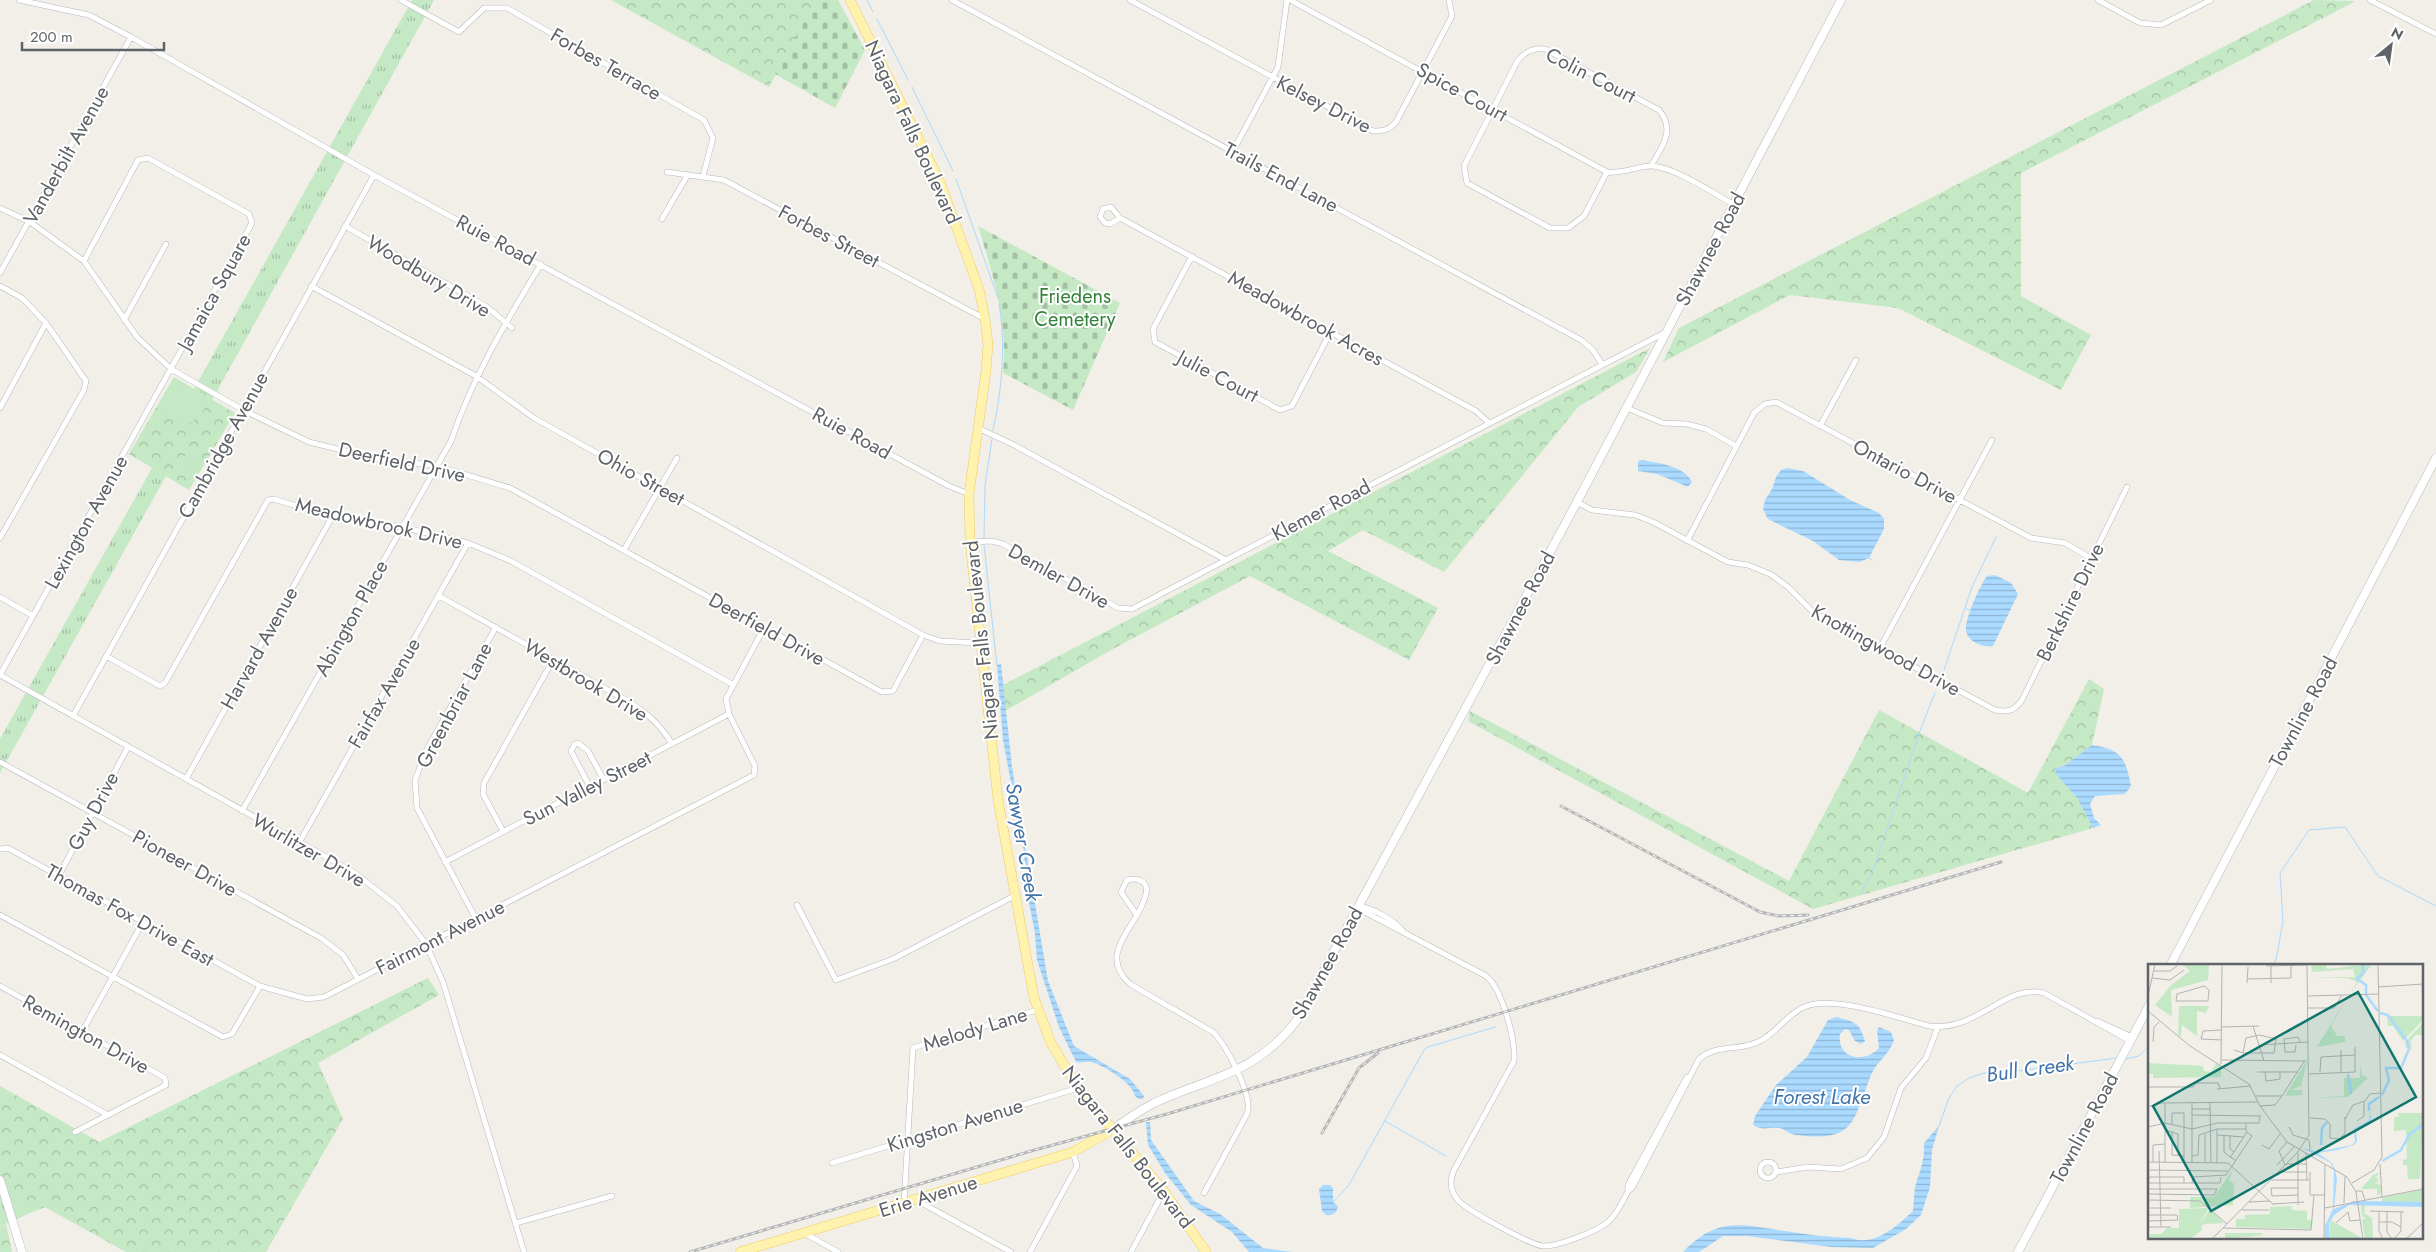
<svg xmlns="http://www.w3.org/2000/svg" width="2436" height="1252" font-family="Jost,sans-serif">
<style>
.grass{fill:url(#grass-tufts)}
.forest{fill:url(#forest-crowns)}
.cemetery{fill:url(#cemetery-stones)}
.garden{fill:#c5e8c5}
.water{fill:url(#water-rules)}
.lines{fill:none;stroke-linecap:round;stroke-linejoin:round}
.stream{stroke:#aadaff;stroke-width:1}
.street-casing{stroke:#b5b8bc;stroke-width:6}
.secondary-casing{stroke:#b6babf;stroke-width:9}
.primary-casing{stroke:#f2c960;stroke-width:10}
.street{stroke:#fff;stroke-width:5}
.secondary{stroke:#fff;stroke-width:8}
.primary{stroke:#fff2af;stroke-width:9}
.rail-casing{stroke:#b6b7b8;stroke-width:3}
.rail{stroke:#fff;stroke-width:1;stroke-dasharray:4;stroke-linecap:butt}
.labels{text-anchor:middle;stroke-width:4;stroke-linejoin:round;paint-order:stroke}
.street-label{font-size:20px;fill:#5f6368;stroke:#fff}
.park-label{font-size:20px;fill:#348238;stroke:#fff}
.water-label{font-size:21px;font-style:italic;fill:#4174aa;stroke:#fff}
.inset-river{fill:none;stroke:#aadaff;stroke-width:2.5}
.inset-road{fill:none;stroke:#b3b3b1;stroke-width:1}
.view{fill:#0f766e;fill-opacity:0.15;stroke:#0f766e;stroke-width:2.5}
.inset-edge{fill:none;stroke:#5f6368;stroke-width:2.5}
</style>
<defs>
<pattern id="grass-tufts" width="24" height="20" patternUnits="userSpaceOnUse" patternTransform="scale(1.25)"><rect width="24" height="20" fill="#c5e8c5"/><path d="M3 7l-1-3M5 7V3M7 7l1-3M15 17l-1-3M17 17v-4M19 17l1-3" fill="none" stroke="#a3c0a4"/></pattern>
<pattern id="forest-crowns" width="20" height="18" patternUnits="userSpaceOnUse" patternTransform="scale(1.25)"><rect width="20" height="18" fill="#c5e8c5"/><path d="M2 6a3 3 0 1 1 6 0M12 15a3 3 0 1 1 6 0" fill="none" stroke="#a3c0a4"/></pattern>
<pattern id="cemetery-stones" width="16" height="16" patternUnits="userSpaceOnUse" patternTransform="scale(1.25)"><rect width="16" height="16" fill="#c5e8c5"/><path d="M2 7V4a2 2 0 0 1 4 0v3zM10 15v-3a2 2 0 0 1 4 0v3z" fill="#a3c0a4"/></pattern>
<pattern id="water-rules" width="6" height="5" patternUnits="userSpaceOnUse" patternTransform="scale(1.25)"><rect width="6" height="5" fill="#aadaff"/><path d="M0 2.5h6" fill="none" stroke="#8eb4d2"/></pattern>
</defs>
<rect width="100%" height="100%" fill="#f1efe8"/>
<path class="grass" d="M412,0h22l-222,400 -18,-11z
M152,468l14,8 -166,297v-34z
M17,1194l8,21 -25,11v-24z"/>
<path class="forest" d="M611,0h205l-47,87z
M2314,0l42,1 -335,172v123l70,39 -30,55 -163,-82 -108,-13 -127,67 16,-34z
M1650,348l-14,24 -58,35 -134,165 -81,-42 -35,21 110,57 -29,52 -159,-84 -139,74 -106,61 -2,-26z
M174,377l61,36 -46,77 -60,-36z
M2089,679l15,10 -12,56 -28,21 -8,2 -1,5 22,25 16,30 -280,81 -345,-188 2,-10 319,170 90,-171 149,83z
M428,978l11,17 -121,68 25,56 -77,133h-140l-81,-45 -20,8 -8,-21 -17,8v-116l99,56z
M6,1224l6,28h-12v-26z"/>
<path class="cemetery" d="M816,0h22l27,50 -30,58 -60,-34z
M978,226l142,77 -47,107 -70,-37c5,-52 -10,-98 -25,-147z"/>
<path class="garden" d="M176,381l33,20 -8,13 -10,9 -24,-6 -11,-6 16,-29z
M184,456l7,4 -9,15 -7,-4z
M193,461l7,4 -9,15 -7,-4z"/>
<path class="water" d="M1642,460c16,3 43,6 50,22l-4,5 -31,-13 -19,-3v-10z
M1787,468l16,3 47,29 29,13 5,6v10l-15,29 -10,4 -20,-2 -26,-19 -45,-22 -5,-10 2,-9 7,-11 4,-12 5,-7z
M1995,575l16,8 7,11 -25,52c-10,2 -28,-5 -27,-18 0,-11 14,-43 21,-52z
M1001,664l11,103 36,214 26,65 56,33 14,17 -1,3h-4l-4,-3c-2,-13 -31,-30 -43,-34 -5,-1 -10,1 -16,0l-17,-35 -22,-67 -2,-27 -8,-40 -3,-41 -21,-112 -6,-75z
M2092,745c30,5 33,12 39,41l-6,8 -30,2 -5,8 4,14 7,7 -8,3 -16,-30 -22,-25 1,-5 8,-2z
M1836,1017c18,5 23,4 29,24l-4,3 -6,-3 -6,-11 -4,-1 -5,5c-4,25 25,30 39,14l-2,-17 2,-4 12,5 3,8c-5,15 -17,21 -23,35 -18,45 -15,68 -74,60 -7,0 -12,-6 -18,-7 -11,-1 -16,3 -26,-3l2,-9 21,-31 31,-28 21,-37z
M1146,1122h4l1,18 43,61 26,13 43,34 29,4h-43l-17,-20 -41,-27 -26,-32 -17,-28z
M1939,1126l-7,24 -2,37 -9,28 -15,14 -33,19 -42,-1 -84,-11h-24l-24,16h-16c31,-33 55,-29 95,-22 24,4 49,7 73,8 23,9 45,-11 62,-27 1,-9 1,-20 3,-28 5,-14 9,-25 8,-40z
M1323,1185h7l3,3v14l5,4c-2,8 -4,9 -12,9l-4,-4 -3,-22z"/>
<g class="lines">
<path class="stream" d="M867,0l6,12
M877,19l31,61
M912,87l41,84
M956,179l42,119
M993,430c9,-40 13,-85 6,-126
M984,538l1,-53 7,-46
M984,545l13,121
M1869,558l3,2
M1966,609l5,1
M1944,670l28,-83 24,-50
M1861,893l12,-22 48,-143 14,-35
M2271,966l5,-6 7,-39 -3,-48 29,-43 36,-3 33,49 58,30
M2126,1059l13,-3 11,-11
M1385,1121l61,35
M1939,1126l10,-28 8,-12 12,-8 15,-5 27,-1 106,-14
M1333,1202l16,-17 75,-135 4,-3 67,-20"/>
<g class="street-casing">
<path id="street" d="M19,0l70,15 42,22 243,138 575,311 20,8
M401,0l58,32 25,-24h23l197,112 9,18 -10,38
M952,0l629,340 11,9 10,15
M1130,0l243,131c10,0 16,-1 23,-9l56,-106 -3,-16
M1290,0l317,172c18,2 32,-7 46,-6 25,3 58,26 80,38
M2098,0l42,23 21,2 50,-25
M2370,0l66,34
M1233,151l45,-84 9,-67
M667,172l57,8 261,139
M1607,172l-23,44 -16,12h-18l-83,-45 -3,-17 54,-106c9,-9 14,-12 27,-11l114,61c17,21 3,36 -8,56
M0,208l30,14 54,39 53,76 34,32 72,41 66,32 65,16 63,8 73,22 372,204 11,-1 30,-56
M1120,218l-10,6 -5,-1 -5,-6 3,-8 8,-2 9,11 356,193 13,12
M662,219l25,-43
M345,226l142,81 25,21
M1192,256l-39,73 2,13 125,68 12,-4 39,-75
M84,261l54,-101 10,-2 101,56 3,9 -252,452 355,198 42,33 29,38 17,38 81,270
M0,273l131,-236
M0,286l22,12 24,25 40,58 -2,9 -84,148
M311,286l165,90 58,42 389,217 17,6 40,2
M124,320l42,-76
M0,408l46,-85
M1627,408l36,15 24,1 19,5 30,17
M1820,426l36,-66
M978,428l36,17 212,115 440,-228
M1577,502l15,8 43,5 18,7 75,40 20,3 24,10 16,12 26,26 181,97c13,3 20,0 27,-10l105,-213
M1687,541l67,-128 11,-9 11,-2 255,136 34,5 27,16
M970,542l22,-1 11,3 115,64 14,1 94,-49
M624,550l53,-92
M439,596l187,104c20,12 34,24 46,44
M0,597l33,19
M1880,648l112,-208
M106,656l54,30 5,-3 103,-183 6,-1 58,18 70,10 66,16 43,18 221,123
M73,716l301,-541
M0,762l321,176 22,17 15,24
M186,779l146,-262
M590,787l-19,-36 4,-7 3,-1 10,8 16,29
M242,811l209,-370c22,-65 55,-119 90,-177
M503,831l-20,-37 1,-11 69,-123
M299,843l169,-300
M0,849l8,-1 252,138 47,13 17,-2 430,-222 1,-9 -26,-52 -3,-15 38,-71
M445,862l284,-148
M59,875l69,-128
M797,905l39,75 57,-21 121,-63
M1360,906l5,6 121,64c16,12 30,65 28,85l-60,109c-5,11 -4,20 3,29 7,10 74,46 86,47 14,1 58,-16 67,-26 8,-8 13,-19 18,-29l4,-3 67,-129c19,-16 41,-7 61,-18 16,-8 26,-25 42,-33 28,-15 96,10 127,18 49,6 76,-43 115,-33l86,48
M1360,906c14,3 34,14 43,25
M1136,914l-15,-22 6,-12c10,-3 22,1 19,14 -6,31 -51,59 -16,90l83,48c13,13 41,65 34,82l-43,79
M0,915l223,122 9,-3 28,-48
M476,919l-59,-111 -2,-28 12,-31 69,-122
M0,986l165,92 1,7 -58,30 -108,-60
M2097,1021l35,16
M82,1032l61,-110
M75,1132l33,-17
M1760 1170a8 8 0 1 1 16 0a8 8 0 1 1-16 0Z
M832,1163l246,-75
M1776,1172l32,-5 33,2 26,-11 17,-21 17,-49 25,-30 12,-31
M1628,1191v-6l59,-108
M916,1200l95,52
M904,1203l9,-155 124,-38
M516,1223l96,-27
M804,1233l34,19
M1030,1252l47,-86 -4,-14
M1131,1252l33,-61"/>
</g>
<g class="secondary-casing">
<path id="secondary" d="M2170,966l266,-508
M1112,1130c14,-10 27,-19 42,-27 57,-26 102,-29 143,-83l280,-518 264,-502
M0,1180l22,72
M2018,1252l132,-248"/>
</g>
<g class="primary-casing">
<path id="primary" d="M850,0l90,182 39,107 6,30 3,25 -2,27 -17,123 1,48 28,258 36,198 17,45 27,45 86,103 42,61
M740,1252l333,-100 39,-22"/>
</g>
<use href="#street" class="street"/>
<use href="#secondary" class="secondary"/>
<use href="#primary" class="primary"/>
<g class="rail-casing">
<path id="rail" d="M1561,806l199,106 19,4 29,-1
M1322,1133l37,-65 19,-15
M690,1252l341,-101 136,-37 834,-252"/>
</g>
<use href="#rail" class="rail"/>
</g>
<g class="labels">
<g class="street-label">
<text transform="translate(606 64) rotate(30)" y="7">Forbes Terrace</text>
<text transform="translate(1591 75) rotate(27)" y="7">Colin Court</text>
<text transform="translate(1462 92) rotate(29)" y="7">Spice Court</text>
<text transform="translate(1324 104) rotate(27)" y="7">Kelsey Drive</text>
<text transform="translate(913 132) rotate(65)" y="7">Niagara Falls Boulevard</text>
<text transform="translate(66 155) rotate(-61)" y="7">Vanderbilt Avenue</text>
<text transform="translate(1281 177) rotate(28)" y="7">Trails End Lane</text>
<text transform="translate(829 236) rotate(28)" y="7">Forbes Street</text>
<text transform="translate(496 240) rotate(28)" y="7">Ruie Road</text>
<text transform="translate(1710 249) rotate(-62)" y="7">Shawnee Road</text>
<text transform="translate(429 276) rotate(31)" y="7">Woodbury Drive</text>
<text transform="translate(214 292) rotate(-61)" y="7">Jamaica Square</text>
<text transform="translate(1306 318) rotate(29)" y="7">Meadowbrook Acres</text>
<text transform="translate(1218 376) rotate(28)" y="7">Julie Court</text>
<text transform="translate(852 433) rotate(29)" y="7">Ruie Road</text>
<text transform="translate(223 445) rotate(-61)" y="7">Cambridge Avenue</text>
<text transform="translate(402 462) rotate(12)" y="7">Deerfield Drive</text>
<text transform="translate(1905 471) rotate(28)" y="7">Ontario Drive</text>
<text transform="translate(641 477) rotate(29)" y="7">Ohio Street</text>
<text transform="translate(1321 510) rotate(-28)" y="7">Klemer Road</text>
<text transform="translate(86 522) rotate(-61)" y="7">Lexington Avenue</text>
<text transform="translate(379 523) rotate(13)" y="7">Meadowbrook Drive</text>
<text transform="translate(1059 576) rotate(29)" y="7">Demler Drive</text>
<text transform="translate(2070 602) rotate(-64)" y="7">Berkshire Drive</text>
<text transform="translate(1520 608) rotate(-62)" y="7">Shawnee Road</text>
<text transform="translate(351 618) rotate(-61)" y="7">Abington Place</text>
<text transform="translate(767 629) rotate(29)" y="7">Deerfield Drive</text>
<text transform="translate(981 640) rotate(-96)" y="7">Niagara Falls Boulevard</text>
<text transform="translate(259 648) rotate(-61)" y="7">Harvard Avenue</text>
<text transform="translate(1886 650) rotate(29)" y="7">Knottingwood Drive</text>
<text transform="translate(586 680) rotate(31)" y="7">Westbrook Drive</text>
<text transform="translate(384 693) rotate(-60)" y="7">Fairfax Avenue</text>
<text transform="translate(454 705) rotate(-62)" y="7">Greenbriar Lane</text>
<text transform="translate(2303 712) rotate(-62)" y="7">Townline Road</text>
<text transform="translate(587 788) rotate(-27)" y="7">Sun Valley Street</text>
<text transform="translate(93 811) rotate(-62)" y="7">Guy Drive</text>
<text transform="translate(309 850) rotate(30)" y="7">Wurlitzer Drive</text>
<text transform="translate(185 863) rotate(29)" y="7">Pioneer Drive</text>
<text transform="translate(130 915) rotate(29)" y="7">Thomas Fox Drive East</text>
<text transform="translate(440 937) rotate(-27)" y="7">Fairmont Avenue</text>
<text transform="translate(1327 963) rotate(-61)" y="7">Shawnee Road</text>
<text transform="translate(975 1029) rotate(-17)" y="7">Melody Lane</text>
<text transform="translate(86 1034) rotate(29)" y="7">Remington Drive</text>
<text transform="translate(955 1125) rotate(-17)" y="7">Kingston Avenue</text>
<text transform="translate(2084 1128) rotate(-62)" y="7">Townline Road</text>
<text transform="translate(1128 1147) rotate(52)" y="7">Niagara Falls Boulevard</text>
<text transform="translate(928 1196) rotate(-17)" y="7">Erie Avenue</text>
</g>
<g class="park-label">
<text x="1075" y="303">Friedens<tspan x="1075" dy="23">Cemetery</tspan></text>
</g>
<g class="water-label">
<text transform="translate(1023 842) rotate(80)" y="7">Sawyer Creek</text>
<text transform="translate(2030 1069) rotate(-8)" y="7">Bull Creek</text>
<text x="1822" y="1104">Forest Lake</text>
</g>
</g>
<g transform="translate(2148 964)">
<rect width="275" height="275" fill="#f1efe8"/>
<path d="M31,42h30l-3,7 -9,-2v25l-15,-11 -1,12 -3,-3zM62,242l-13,21 4,-2 1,5 -12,9h-42l3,-5h10l6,-6h12v-19l29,-1z" fill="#c5e8c5"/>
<path d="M34,0h27l-1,16 -37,10 1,27 -17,-12 16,-20 19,-14zM163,0h15l1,5 45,-5 -22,30 7,-12 -9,-4 -36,-1h43l-2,-8 -41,3zM201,31l-18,31 6,10h8v6l-28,5 -7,11zM232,48l10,4h33v4l-20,21 -10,-15h-5l-1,-10zM275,59v12h-8l-5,7 2,7 -6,-1 -1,-6zM160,94l-7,28 -10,4h11v5l-17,1 -14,23zM0,99l55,3 1,5 7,1 5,-8 5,1v12l-68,1v-4h-5zM212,101l2,10 6,3 -20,19 -38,1 34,-2v-18h16zM250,149h25l-3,66h-12l-1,-14h-4v-5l4,-1 -1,-29 -12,1v-14h5zM86,204l-5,12 5,4 -1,21 -43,3v-11h24zM233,208l-6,6h6l-4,1 2,3h-5l8,4 -2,8 -3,2v-7h-16l12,-14zM275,225v13l-41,1v-5zM213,241h4l-1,8 8,5 1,21h-8l-3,-19 4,-2 -4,-2zM143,242l1,4 15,1v9h6l-2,9 -75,-2v-8h9v-4l25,-1v-7zM62,245l14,14 -19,1 -9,5zM77,269h36l2,2 -38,4z" fill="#c5e8c5"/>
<path d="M182,256l32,18 1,1h-34z" fill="#c5e8c5"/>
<path d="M221,146l2,7v3l-2,3 -13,6 1,12 -3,4 -17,5 -19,3 14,10 3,7 2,9 -3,30 20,-8 69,1v5l-74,-2 -15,10 -5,8v16h-4v-13l8,-17 1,-38 -3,-8 -28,-15 14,4 35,-7 3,-3 -1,-13 16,-9z" fill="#aadaff"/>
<path class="inset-river" d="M214,0l2,8 -7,7 9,6v10l12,16M232,49l8,2 19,26 2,8 -8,19h-15l3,12 -7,15M200,110l3,20M221,147v-7l10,-7M173,181l1,-17 5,-6M234,197l19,-11 8,-15 14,-11"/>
<path class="inset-road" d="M118,2l40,-1M6,7h16l7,-5M4,14l18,2 14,-10M99,15l44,-1v-13M99,19l1,-16M123,19v-17M56,22l5,4 -1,11h-32l1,-7zM230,23l45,-3M0,32l7,-32M160,32l70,-2M160,44h26l8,-13M0,47l42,35 59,38 11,22 27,36 60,35 9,15 7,47M105,62l11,35M74,63l37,-1M74,66l-19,1 -2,8 21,1M5,78l1,-15 5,-5M113,81l47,-3M148,81l-1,7h-10l-1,-13 14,-2 2,5M86,86l9,3h31l2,-14 -17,-4 -13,3 -3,15M193,86v22M74,96l83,1M73,100l1,-100M109,108h41M117,108l1,9 8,-1 6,-1v-8M172,108l1,-15 34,-2M161,110l46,-2v-25M0,123h45l3,-4h22l2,5M69,125l34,-3M108,132h26l23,-36M62,139l1,60M112,142l15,-1 7,-9M0,143l13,-4 96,-1M44,145h19M44,151l69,1M162,154l15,1 5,5v14l10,1 5,-6v-16M197,155l8,-14 12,-4 5,-7 11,-1M209,157l7,-5v-14M24,160v-11h12v49M0,163l17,-4 27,6 26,-6h41l1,-7M17,166l13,4v22M143,166l-2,-3 4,8 16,5 1,10M24,167v24l12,1M69,171l27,2M76,171v17l12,9M82,171v14l4,3M114,181l7,4 11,-15M11,187l2,76M150,189v52M158,189l1,27M44,192l6,-1 1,-20 18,-6h29M82,194l17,-26M0,198l80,1 46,42M5,198v-17l12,-1M17,199v-60M44,199v-60M57,199v-29M69,199v-34M138,200h20M232,200l2,34M129,201l17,-18M137,201l-6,-14 8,-9M0,206l80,1M131,208h27M162,208v23h15M0,216l1,3h71l1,-6M0,216l2,-3h34v6M123,216h38M44,219l1,-6 33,-2 26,-39 -6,-5v-8M204,219l22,-13 8,-13 -4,-193M123,224l1,8 26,-1M123,224h27M0,225h69M208,227h6l3,9M0,230l66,1 3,-6M0,236l52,1 27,23M101,238l21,-1M196,239l1,-27M125,240l31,-2M2,244h21M177,244l98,-19M94,246h27M222,247l34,1M231,247v20l4,8M239,247v21l5,7M0,251h29l1,5 -30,1M231,258h13l9,5M188,259l12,-11 2,9 10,-1M0,263h23M75,264l88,2 3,-35M64,275l85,-86 12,-18 -2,-171M128,275h16M176,275l1,-74M246,275l7,-8v-19M258,275l17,-16"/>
<path class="view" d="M210,28l58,105 -205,114 -58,-105z"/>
<rect width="275" height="275" class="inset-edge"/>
</g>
<g transform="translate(2391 45) rotate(29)" stroke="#ffffff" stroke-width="4" paint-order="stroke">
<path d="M0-4L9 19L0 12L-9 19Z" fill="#5f6368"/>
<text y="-8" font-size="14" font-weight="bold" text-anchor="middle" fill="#5f6368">N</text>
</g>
<path d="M22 42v8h142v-8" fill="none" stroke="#5f6368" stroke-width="2.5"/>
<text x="30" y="42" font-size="15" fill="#5f6368" stroke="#ffffff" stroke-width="4" paint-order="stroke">200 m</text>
</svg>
